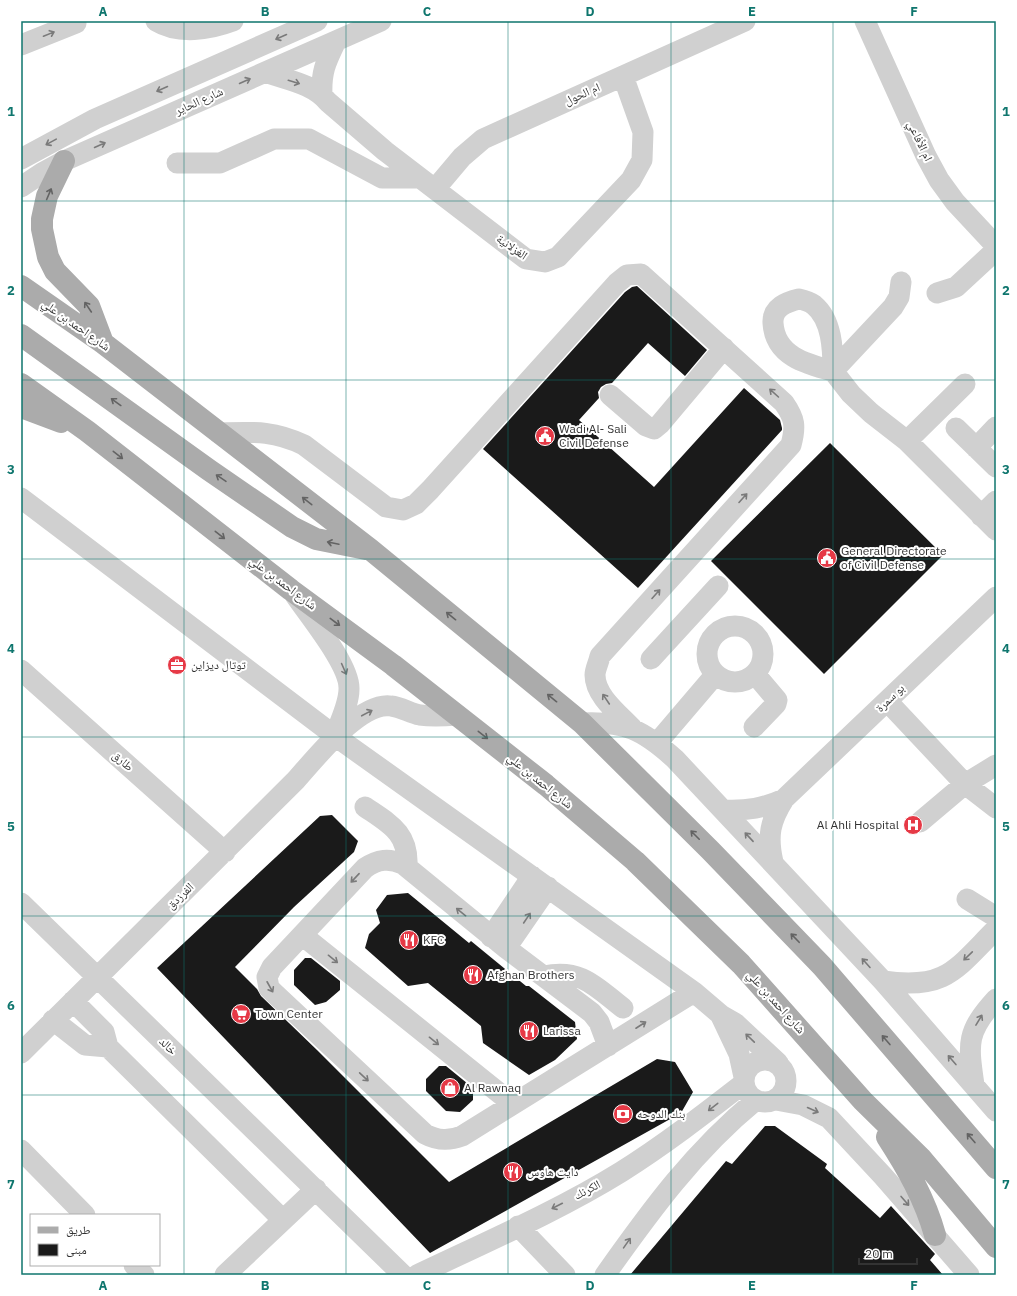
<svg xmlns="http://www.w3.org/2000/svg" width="1017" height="1296" font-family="'IBM Plex Sans','Noto Naskh Arabic',sans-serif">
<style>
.building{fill:#1a1a1a}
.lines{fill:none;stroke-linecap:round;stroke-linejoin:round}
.minor{stroke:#d0d0d0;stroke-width:21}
.major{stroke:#ababab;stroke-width:22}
.oneway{stroke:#7a7a7a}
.oneway2{stroke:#636363}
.grid{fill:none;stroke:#0f766e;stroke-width:1;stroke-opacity:0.55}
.labels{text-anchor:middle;stroke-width:4;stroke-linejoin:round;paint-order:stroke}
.street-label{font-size:12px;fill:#333;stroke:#fff}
.poi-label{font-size:12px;fill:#333;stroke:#fff;text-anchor:start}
.neatline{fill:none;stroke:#0f766e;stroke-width:1.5}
.grid-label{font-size:13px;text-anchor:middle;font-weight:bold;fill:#0f766e}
</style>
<rect width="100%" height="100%" fill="#fff"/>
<path class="building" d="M637,286l70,64 -22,26 -37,-33 -36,40 -6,1 -5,3 -3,5 1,6 -20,22 75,67 90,-99 36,32 2,8v2l-144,158 -155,-139 142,-157 7,-5z
M830,443l113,112 -119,119 -113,-113z
M332,815l26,26 -4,11 -60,55 -59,60 22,22 4,7 56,54 132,132 208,-123 18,3 18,30 -12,21 -251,140 -273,-285 163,-152z
M408,893l61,50 2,-2 55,45h3l46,36 2,17 -22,21 -26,15 -46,-32 -2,-17 -53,-43 -20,3 -43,-38 4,-14 11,-11 -4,-13 11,-15z
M305,958h6l29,23v9l-14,12 -11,3 -21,-20v-15z
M439,1066h7l27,22v12l-13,12 -14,-1 -20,-20v-12z
M765,1126h10l52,38 -2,4 55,50 11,-12 44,48 -5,6 13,15h-313l96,-114 6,3z"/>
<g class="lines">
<path class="minor" d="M156,21c23,14 53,9 77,0
M865,21l61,135 13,24 16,22 41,44
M21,45l55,-22 -3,-2
M265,72c21,8 47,11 63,30l57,49 141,108 19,3 13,-5 73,-77 11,-20 1,-28 -20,-56
M322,95c-1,-24 4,-33 14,-54
M21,159l74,-40 222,-98
M177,163h43l54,-24h35l73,39h38
M21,187l21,-14 22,-12 317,-140
M435,189l27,-32 21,-18 262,-118
M901,282l-2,15 -6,10 -60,64 18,23 20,19 36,28 89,89
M937,293l19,-6 40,-37
M799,299c5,1 11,3 15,6 18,15 19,44 19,66 -27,-7 -58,-15 -60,-48 -1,-16 14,-21 26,-24z
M610,395l36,31 8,3 6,-5 64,-76
M956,428l40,39
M219,433c34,-1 54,-3 85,12l82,62 17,3 13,-6 14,-14 187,-207 10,-8 14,-1 143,129c11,16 12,23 7,42l-191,211c-1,6 -5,13 -5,19 0,21 24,39 37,53
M907,441l58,-57
M976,448l20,-21
M21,498l314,238 359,256 27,23 14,8 43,40
M981,516l15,-15
M295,595c14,21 55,70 54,94 0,15 -9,32 -14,47
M707 654a28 28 0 1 1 56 0a28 28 0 1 1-56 0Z
M651,659l67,-73
M21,670l204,182
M887,701l78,83 -45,38
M582,723c43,-2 61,7 93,36l208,222 113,130
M754,727l22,-23 1,-4 -22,-26
M657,743l58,-68
M996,765l-31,19 31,24
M365,807c25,17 44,26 42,60
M724,810c23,1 40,-2 60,-11
M773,862c-6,-26 -3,-41 11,-63l212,-202
M967,899l29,18
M21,903l382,372
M302,935l211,169
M491,937l41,-61
M506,948l42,-61
M544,976c37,-8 52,11 79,32
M883,981c63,9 72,-11 113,-52
M73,1001l31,31 4,15 175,173
M721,1016l18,38 5,23
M53,1020l32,25 23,2
M608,1046l-9,-24 -7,-9 -86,-65 -103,-84c-14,-6 -25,-5 -38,4l-93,99 -5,10 2,11 5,5 151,141c13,7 24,7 37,2l232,-144
M21,1053l275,-273c18,-20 64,-79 95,-74 10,1 19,7 29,9 13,2 25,1 37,0
M744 1081a21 21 0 1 1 42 0a21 21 0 1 1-42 0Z
M974,1085c-6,-42 -8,-53 22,-86
M776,1100l27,5 26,13 54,58 86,99
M21,1150l64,65
M518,1226l47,49
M134,1265l10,10
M225,1275l91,-86
M417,1275c67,-32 141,-64 204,-103 43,-27 83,-58 123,-89
M605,1275c46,-65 89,-124 151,-175"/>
<path class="major" d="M64,161l-17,35 -5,23v10l6,28 7,14 34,35 14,37
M21,286l82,57 268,207 211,173 128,127 112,116 174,202
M21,335l188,135 83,57 24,12 50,10
M21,384l66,47 204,159 102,75 153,120 89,76 106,103 122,137 58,57 75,89
M21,407l40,15
M887,1137c20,31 38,62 48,98"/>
</g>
<defs><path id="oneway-shaft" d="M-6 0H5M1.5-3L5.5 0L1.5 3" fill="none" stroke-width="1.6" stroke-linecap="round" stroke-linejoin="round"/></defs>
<g class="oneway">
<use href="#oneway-shaft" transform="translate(49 34) rotate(-22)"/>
<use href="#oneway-shaft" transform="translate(281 37) rotate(156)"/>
<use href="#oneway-shaft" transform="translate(245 81) rotate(-24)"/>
<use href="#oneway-shaft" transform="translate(294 82) rotate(17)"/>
<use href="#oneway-shaft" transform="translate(162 89) rotate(156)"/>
<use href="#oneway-shaft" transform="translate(51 142) rotate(151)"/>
<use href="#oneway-shaft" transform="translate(100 145) rotate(-24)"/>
<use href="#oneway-shaft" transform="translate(774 393) rotate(-138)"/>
<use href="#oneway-shaft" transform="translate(743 498) rotate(-48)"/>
<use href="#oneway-shaft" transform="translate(656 594) rotate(-48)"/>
<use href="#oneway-shaft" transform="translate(344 669) rotate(66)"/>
<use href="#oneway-shaft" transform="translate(606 699) rotate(-124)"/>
<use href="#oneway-shaft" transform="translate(367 713) rotate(-28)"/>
<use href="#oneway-shaft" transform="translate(749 837) rotate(-133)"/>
<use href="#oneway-shaft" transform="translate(355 878) rotate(133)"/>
<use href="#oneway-shaft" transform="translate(461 912) rotate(-141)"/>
<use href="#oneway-shaft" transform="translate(527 918) rotate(-56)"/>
<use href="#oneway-shaft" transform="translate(968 956) rotate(136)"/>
<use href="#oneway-shaft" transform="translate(333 959) rotate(39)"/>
<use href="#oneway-shaft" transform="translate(866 963) rotate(-132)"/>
<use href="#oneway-shaft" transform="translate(270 987) rotate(61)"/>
<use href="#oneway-shaft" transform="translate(979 1020) rotate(-59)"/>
<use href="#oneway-shaft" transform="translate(641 1025) rotate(-33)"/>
<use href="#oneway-shaft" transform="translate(750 1038) rotate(-136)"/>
<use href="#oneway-shaft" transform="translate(434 1041) rotate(39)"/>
<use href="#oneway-shaft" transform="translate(952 1060) rotate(-131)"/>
<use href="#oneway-shaft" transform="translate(364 1077) rotate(43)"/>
<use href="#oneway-shaft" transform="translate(713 1107) rotate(142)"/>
<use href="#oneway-shaft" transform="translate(813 1110) rotate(24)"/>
<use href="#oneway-shaft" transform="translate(905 1201) rotate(49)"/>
<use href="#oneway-shaft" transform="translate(557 1206) rotate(153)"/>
<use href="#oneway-shaft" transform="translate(627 1243) rotate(-55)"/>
</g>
<g class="oneway2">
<use href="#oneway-shaft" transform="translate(49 194) rotate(-67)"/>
<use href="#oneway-shaft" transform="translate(88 307) rotate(-124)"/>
<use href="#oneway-shaft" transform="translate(116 402) rotate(-144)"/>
<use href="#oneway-shaft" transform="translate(118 455) rotate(38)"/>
<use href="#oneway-shaft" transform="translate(221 478) rotate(-146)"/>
<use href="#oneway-shaft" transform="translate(307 501) rotate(-142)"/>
<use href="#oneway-shaft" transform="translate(220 535) rotate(38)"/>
<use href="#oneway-shaft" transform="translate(333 543) rotate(-168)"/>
<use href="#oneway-shaft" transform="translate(451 616) rotate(-141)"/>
<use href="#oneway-shaft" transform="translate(335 622) rotate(37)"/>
<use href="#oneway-shaft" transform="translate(552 698) rotate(-141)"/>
<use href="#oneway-shaft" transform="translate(483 735) rotate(38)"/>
<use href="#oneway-shaft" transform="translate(695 835) rotate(-135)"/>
<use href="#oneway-shaft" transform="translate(795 938) rotate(-134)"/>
<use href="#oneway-shaft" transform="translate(886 1040) rotate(-131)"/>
<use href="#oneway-shaft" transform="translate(971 1138) rotate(-131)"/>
</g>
<path class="grid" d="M184,21v1254M346,21v1254M508,21v1254M671,21v1254M833,21v1254M21,201h975M21,380h975M21,559h975M21,737h975M21,916h975M21,1095h975"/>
<defs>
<g id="civic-disc" transform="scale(1)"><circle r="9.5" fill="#e63946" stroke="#fff"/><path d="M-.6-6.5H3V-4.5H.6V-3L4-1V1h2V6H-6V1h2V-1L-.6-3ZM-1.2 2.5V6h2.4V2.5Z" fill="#fff"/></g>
<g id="office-disc" transform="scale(1)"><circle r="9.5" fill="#e63946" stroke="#fff"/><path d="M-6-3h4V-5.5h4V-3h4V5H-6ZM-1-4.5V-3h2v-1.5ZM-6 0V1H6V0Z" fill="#fff"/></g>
<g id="hospital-disc" transform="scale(1)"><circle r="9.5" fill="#e63946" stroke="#fff"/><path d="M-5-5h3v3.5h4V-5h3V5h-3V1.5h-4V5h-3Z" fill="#fff"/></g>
<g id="restaurant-disc" transform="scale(1)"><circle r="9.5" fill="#e63946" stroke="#fff"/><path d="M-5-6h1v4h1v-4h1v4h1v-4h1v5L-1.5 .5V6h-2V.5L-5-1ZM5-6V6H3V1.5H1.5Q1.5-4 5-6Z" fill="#fff"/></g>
<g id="supermarket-disc" transform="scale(1)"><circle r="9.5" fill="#e63946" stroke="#fff"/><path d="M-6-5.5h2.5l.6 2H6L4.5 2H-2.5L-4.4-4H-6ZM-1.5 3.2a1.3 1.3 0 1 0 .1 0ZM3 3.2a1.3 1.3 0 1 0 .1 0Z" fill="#fff"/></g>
<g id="shop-disc" transform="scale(1)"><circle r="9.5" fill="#e63946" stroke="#fff"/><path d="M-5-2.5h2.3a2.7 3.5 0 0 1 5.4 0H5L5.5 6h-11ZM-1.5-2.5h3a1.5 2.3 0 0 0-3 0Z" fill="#fff"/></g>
<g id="bank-disc" transform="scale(1)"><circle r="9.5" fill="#e63946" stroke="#fff"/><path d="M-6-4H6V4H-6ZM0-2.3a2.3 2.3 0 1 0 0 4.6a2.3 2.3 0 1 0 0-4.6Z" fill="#fff"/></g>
</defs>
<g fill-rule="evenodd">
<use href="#civic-disc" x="545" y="436"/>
<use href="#civic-disc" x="827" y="558"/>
<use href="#office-disc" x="177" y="665"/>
<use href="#hospital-disc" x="913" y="825"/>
<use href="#restaurant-disc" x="409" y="940"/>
<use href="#restaurant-disc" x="473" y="975"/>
<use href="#supermarket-disc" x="241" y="1014"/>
<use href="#restaurant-disc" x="529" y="1031"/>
<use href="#shop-disc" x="450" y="1088"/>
<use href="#bank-disc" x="623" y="1114"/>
<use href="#restaurant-disc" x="513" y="1172"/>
</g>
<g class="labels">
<g class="street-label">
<text transform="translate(582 94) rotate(-24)" y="4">ام الحول</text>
<text transform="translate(199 101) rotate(-24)" y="4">شارع الحاير</text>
<text transform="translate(920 141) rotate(65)" y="4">ام الأفاعي</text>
<text transform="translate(512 247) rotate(35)" y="4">الغزلانية</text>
<text transform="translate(76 325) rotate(35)" y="4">شارع احمد بن علي</text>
<text transform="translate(283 583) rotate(37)" y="4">شارع احمد بن علي</text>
<text transform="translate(890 698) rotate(-44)" y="4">بو سمرة</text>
<text transform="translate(123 761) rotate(42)" y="4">طارق</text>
<text transform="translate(540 781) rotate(39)" y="4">شارع احمد بن علي</text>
<text transform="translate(180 896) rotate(-44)" y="4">الفرزدق</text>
<text transform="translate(776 1002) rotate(48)" y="4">شارع احمد بن علي</text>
<text transform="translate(168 1046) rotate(44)" y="4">خالد</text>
<text transform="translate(587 1190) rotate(-28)" y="4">الكرنك</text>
</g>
<g class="poi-label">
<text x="559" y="433">Wadi Al- Sali<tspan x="559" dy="14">Civil Defense</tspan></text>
<text x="841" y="555">General Directorate<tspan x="841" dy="14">of Civil Defense</tspan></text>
<text x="191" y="669">توتال ديزاين</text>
<text x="899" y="829" text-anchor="end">Al Ahli Hospital</text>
<text x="423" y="944">KFC</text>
<text x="487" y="979">Afghan Brothers</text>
<text x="255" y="1018">Town Center</text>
<text x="543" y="1035">Larissa</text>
<text x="464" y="1092">Al Rawnaq</text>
<text x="637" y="1118">بنك الدوحه</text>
<text x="527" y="1176">دايت هاوس</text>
</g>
</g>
<rect width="1017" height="1296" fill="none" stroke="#ffffff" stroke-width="44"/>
<rect x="30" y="1214" width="130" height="52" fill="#ffffff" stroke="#adadad"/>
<rect x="38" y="1227" width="20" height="6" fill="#ababab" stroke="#adadad"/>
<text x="66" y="1234" font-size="12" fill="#333333">طريق</text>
<rect x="38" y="1244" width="20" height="12" fill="#1a1a1a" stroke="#adadad"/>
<text x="66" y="1254" font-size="12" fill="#333333">مبنى</text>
<path d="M859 1258v6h58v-6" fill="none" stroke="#333333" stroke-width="2"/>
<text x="865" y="1258" font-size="12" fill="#333333" stroke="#ffffff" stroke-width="3" paint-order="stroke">20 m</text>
<rect x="22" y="22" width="973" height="1252" class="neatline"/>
<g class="grid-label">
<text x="103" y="16">A</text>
<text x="265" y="16">B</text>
<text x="427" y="16">C</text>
<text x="590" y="16">D</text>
<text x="752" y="16">E</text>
<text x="914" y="16">F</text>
<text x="11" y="116">1</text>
<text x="1006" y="116">1</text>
<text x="11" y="295">2</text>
<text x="1006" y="295">2</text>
<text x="11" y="474">3</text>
<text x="1006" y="474">3</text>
<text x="11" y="653">4</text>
<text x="1006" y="653">4</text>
<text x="11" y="831">5</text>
<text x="1006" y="831">5</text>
<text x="11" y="1010">6</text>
<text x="1006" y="1010">6</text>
<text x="11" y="1189">7</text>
<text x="1006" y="1189">7</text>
<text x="103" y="1290">A</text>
<text x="265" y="1290">B</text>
<text x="427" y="1290">C</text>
<text x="590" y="1290">D</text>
<text x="752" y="1290">E</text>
<text x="914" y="1290">F</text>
</g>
</svg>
